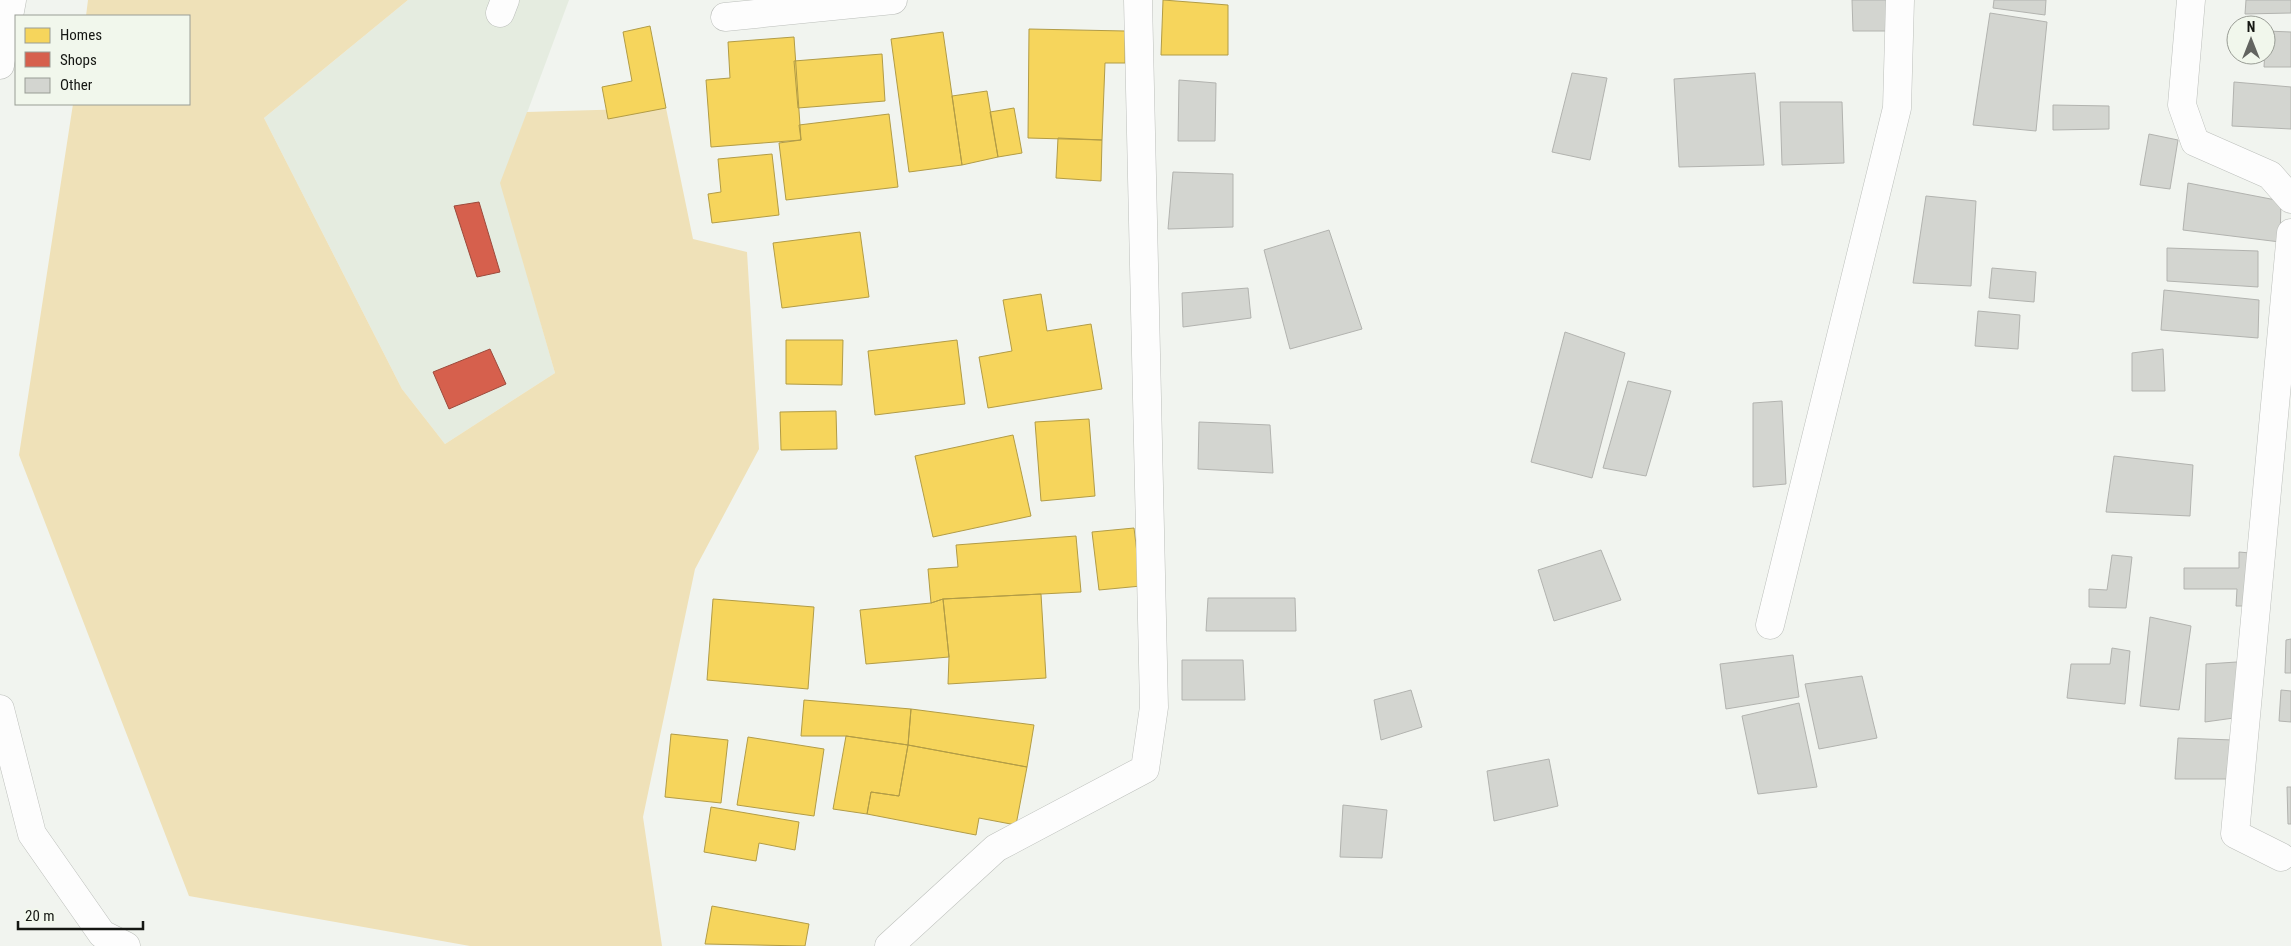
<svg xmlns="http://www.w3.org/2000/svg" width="2291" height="946" font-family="'Roboto Condensed',sans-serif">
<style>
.built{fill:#e5ece0}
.green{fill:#efe1b8}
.homes{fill:#f6d55c;stroke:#b29c46}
.shops{fill:#d6604d;stroke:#9c4a3c}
.building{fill:#d3d5d0;stroke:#b2b3af}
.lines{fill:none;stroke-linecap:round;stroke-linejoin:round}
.minor-casing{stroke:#bcbfbb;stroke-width:29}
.minor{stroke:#fdfdfd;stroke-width:28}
</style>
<rect width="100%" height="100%" fill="#f1f4ef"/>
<path class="built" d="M408,0h161l-68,183 54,190 -110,71 -43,-55 -138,-271z"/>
<path class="green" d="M88,0h320l-144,118 138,271 43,55 110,-71 -55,-190 27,-71 139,-4 27,131 54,13 12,197 -64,120 -52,248 19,129h-192l-281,-50 -170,-441 54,-351h116v-88h-103z"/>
<path class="homes" d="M1163,0l65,5v50h-67z
M650,26l16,82 -58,11 -6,-32 30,-6 -9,-49z
M1029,29l96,2v32h-20l-3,77 -74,-2z
M943,32l19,133 -53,7 -18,-133z
M794,37l7,103 -90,7 -5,-67 24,-2 -2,-36z
M882,54l3,47 -87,7 -4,-47z
M987,91l11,66 -36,8 -10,-69z
M1014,108l8,45 -24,4 -8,-45z
M889,114l9,73 -112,13 -7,-57 22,-3 -2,-15z
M1058,138l44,2 -1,41 -45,-3z
M772,154l7,61 -67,8 -4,-29 13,-2 -3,-33z
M860,232l9,65 -87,11 -9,-65z
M1041,294l6,37 44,-7 11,65 -114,19 -9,-51 33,-6 -9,-51z
M786,340h57l-1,45 -56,-1z
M957,340l8,64 -90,11 -7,-64z
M836,411l1,38 -56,1 -1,-38z
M1089,419l6,77 -54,5 -6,-79z
M1013,435l18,81 -98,21 -18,-81z
M1134,528l7,58 -42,4 -7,-58z
M1076,536l5,56 -138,7 -12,4 -3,-34 30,-2 -2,-22z
M1041,594l5,84 -98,6 1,-27 -6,-58z
M713,599l101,8 -6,82 -101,-9z
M943,599l6,58 -83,7 -6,-54 71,-7z
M804,700l107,9 -3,36 -62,-9h-45z
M911,709l123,16 -7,42 -119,-22z
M671,734l57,6 -7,63 -56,-6z
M846,736l62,9 -9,51 -28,-4 -4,22 -34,-5z
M748,737l76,12 -10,67 -77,-11z
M908,745l119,22 -11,58 -37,-7 -3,17 -109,-21 4,-22 28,4z
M711,807l88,15 -4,28 -36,-7 -3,18 -52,-9z
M712,906l97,18 -4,22 -100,-2z"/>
<path class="shops" d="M479,202l21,70 -23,5 -23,-71z
M490,349l16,35 -57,25 -16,-37z"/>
<path class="building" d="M1852,0h58l2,31h-59z
M1994,0h52l-1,15 -52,-7z
M2246,0h45v13l-46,1z
M1990,13l57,9 -11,109 -63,-6z
M2266,31l25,1v35h-27z
M1572,73l35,5 -17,82 -38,-8z
M1755,73l9,92 -85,2 -5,-88z
M1179,80l37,3 -1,58h-37z
M2234,82l57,5v42l-59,-3z
M1780,102h62l2,61 -62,2z
M2053,105l56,1v23l-56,1z
M2149,134l29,6 -8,49 -30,-4z
M1173,172l60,2v53l-65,2z
M2188,183l93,18 -1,41 -97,-12z
M1926,196l50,5 -5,85 -58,-3z
M1329,230l33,99 -72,20 -26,-99z
M2167,248l91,3v36l-91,-6z
M1992,268l44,4 -2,30 -45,-4z
M1248,288l3,30 -68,9 -1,-34z
M2164,290l95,10 -1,38 -97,-8z
M1978,311l42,4 -2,34 -43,-3z
M1565,332l60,21 -33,125 -61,-16z
M2163,349l2,42h-33v-38z
M1628,381l43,10 -25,85 -43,-8z
M1782,401l4,83 -33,3v-84z
M1199,422l71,3 3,48 -75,-4z
M2114,456l79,9 -3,51 -84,-4z
M1601,550l20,50 -67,21 -16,-51z
M2239,552l11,1v53h-14l1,-17h-53v-21h55z
M2112,555l20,2 -6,51 -37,-1v-18l18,1z
M1208,598h87l1,33h-90z
M2150,617l41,9 -12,84 -39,-4z
M2291,639v34h-6l1,-33z
M2112,648l18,3 -5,53 -58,-6 4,-34h39z
M1793,655l6,42 -73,12 -6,-45z
M1182,660h61l2,40h-63z
M2237,662l4,55 -36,5 1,-58z
M1862,676l15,62 -58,11 -14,-65z
M1411,690l11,37 -41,13 -7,-40z
M2281,690l10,1v31l-12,-1z
M1799,703l18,84 -59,7 -16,-78z
M2178,738l55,2 -1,39h-57z
M1549,759l9,47 -64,15 -7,-50z
M2287,787h4v37h-3z
M1343,805l44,5 -5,48 -42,-1z"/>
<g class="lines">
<g class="minor-casing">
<path id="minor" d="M2191,0l-9,105 13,37 75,33 21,24
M500,13l5,-13
M725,17l168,-17
M0,65l12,-65
M1770,625l127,-517 3,-108
M0,709l32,125 70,100 24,12
M2281,857l-46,-23 56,-601
M889,946l107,-98 149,-79 9,-62 -16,-707"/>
</g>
<use href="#minor" class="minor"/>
</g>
<rect x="15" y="15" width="175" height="90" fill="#f1f7ec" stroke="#999d95"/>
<rect x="25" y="28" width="25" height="15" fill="#f6d55c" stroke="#999d95"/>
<text x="60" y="40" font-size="15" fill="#151713">Homes</text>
<rect x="25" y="52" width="25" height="15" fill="#d6604d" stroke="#999d95"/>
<text x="60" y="65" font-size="15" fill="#151713">Shops</text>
<rect x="25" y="78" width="25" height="15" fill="#d3d5d0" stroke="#999d95"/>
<text x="60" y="90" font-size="15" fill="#151713">Other</text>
<g transform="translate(2251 40)"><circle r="24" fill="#f1f7ec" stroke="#999d95"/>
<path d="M0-4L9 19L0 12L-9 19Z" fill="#626460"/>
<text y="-8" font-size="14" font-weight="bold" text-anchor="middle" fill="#151713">N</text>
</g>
<path d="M18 921v8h125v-8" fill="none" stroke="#151713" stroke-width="2.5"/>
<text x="25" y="921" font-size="15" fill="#151713" stroke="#f1f7ec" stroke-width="4" paint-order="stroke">20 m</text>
</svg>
